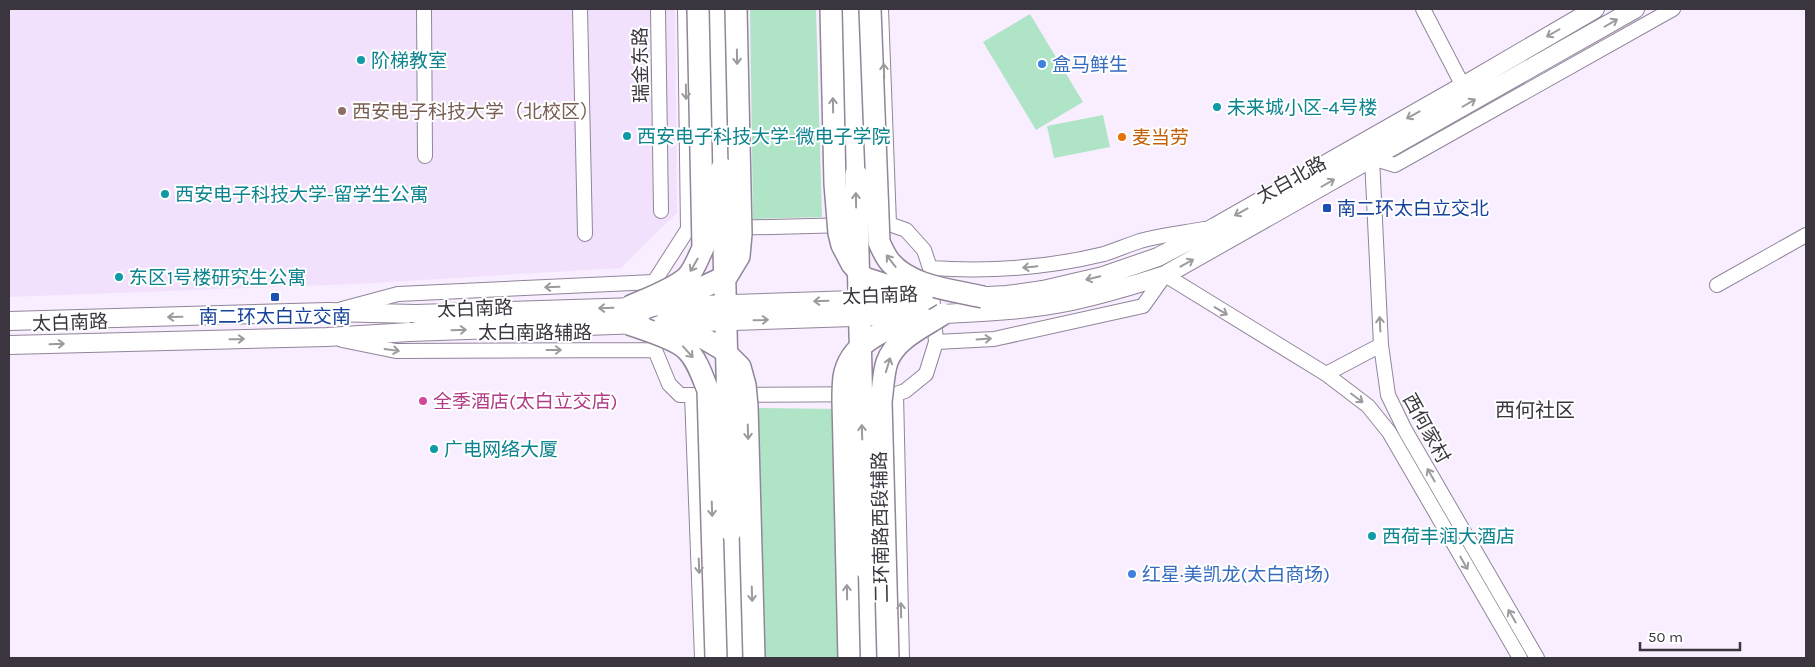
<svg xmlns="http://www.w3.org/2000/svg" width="1815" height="667" font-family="Karla,'Noto Sans SC',sans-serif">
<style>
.built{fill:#f2e1fd}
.grass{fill:#afe4c6}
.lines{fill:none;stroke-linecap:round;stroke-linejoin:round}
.minor-casing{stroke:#918599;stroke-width:16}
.major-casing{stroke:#918599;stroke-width:20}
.highway-casing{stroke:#918599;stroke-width:24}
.minor{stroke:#fff;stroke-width:14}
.major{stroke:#fff;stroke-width:18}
.highway{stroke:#fff;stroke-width:21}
.major-bridge-casing{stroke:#918599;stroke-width:20;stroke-linecap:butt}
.highway-bridge-casing{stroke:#918599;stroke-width:24;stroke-linecap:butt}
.major-bridge{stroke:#fff;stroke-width:18}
.highway-bridge{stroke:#fff;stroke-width:21}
.oneway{stroke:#9c9a9e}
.culture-dot{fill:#0f9aa8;stroke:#fff;stroke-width:2}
.shop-dot{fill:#3f7fe0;stroke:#fff;stroke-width:2}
.education-dot{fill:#8d6e63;stroke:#fff;stroke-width:2}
.food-dot{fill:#e8710a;stroke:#fff;stroke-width:2}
.transit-dot{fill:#1a4fb4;stroke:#fff;stroke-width:2}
.hotel-dot{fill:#d1479c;stroke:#fff;stroke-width:2}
.labels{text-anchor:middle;stroke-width:4;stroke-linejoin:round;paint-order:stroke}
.culture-label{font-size:19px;fill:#0d838f;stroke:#fff;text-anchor:start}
.shop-label{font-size:19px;fill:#366cbe;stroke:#fff;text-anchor:start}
.street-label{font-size:19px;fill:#3a353e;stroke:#fff}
.education-label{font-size:19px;fill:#785e54;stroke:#fff;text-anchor:start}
.food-label{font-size:19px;fill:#c56008;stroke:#fff;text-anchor:start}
.transit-label{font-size:19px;fill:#164399;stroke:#fff;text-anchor:start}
.hotel-label{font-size:19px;fill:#b23c85;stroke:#fff;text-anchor:start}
.neighbourhood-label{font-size:20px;fill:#3a353e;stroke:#fff}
</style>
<rect width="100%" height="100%" fill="#f8eeff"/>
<path class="built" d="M9,9h666l2,204 -56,55 -265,16 -347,13z"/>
<path class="grass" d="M750,9h66l6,208 -69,2z
M1030,14l53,88 -47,28 -53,-88z
M1103,115l7,32 -56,11 -7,-32z
M757,408l80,1 4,249h-77z"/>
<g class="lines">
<g class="minor-casing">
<path id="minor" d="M424,9l1,147
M580,9l5,225
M658,9l3,202
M685,9l3,220
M881,9l8,215
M1423,9l40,77
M889,224l17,6 18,20 6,18 6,74 -10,32 -21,17 -9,3 -204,1h-12l-11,-11 -14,-34 -1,-68 34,-53z
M930,268c59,4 117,0 174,-14 12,-4 24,-9 36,-13 21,-6 43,-8 64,-12
M1717,285l89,-50
M342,309l56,-15 256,-12
M342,340l54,11 259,-1
M936,342l58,-3 149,-33 22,-31 161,99 42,32 21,26 131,226
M1326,374l55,-29
M896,394l6,264
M692,395l10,263
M1537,658l-132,-228 -17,-35 -7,-50 -9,-187 23,7 278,-156"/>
</g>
<g class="major-casing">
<path id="major" d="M969,297l38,-2 36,-5 60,-14 55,-19 57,-30 248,-141 132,-77
M943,314c43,-2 87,-4 129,-13 32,-7 62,-16 93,-26l470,-266
M9,321l319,-9 88,2
M9,345l318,-8 83,-5"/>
</g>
<g class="highway-casing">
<path id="highway" d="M718,9l4,159
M849,9l7,165
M731,531l4,127
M866,569l3,89"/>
</g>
<use href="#minor" class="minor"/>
<use href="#major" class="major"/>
<use href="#highway" class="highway"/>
<g class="major-bridge-casing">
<path id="major-bridge" d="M416,314l501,-16
M673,323l241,-8
M410,332l232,-8"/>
</g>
<g class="highway-bridge-casing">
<path id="highway-bridge" d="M831,9l4,175 4,49 3,12 10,19 12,14 58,19
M870,9l9,233c3,7 6,14 11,20 21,25 63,28 93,35
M722,168l9,363
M856,174l10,395
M629,307c15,-7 48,-19 59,-31 7,-8 10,-18 15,-28l-5,-239
M645,308l54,-19 28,-13 12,-20 2,-22 -5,-225
M665,323l28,9 29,17 18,18 5,18 2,21 7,252
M629,324c15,5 47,15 57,25 11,10 16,27 22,41l8,268
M849,658l-6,-257c0,-8 0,-16 1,-24 6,-37 47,-49 76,-62
M888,658l-7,-257c2,-12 2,-27 6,-39 8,-23 36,-35 56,-48"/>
</g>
<use href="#major-bridge" class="major-bridge"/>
<use href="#highway-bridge" class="highway-bridge"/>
</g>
<defs><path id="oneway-shaft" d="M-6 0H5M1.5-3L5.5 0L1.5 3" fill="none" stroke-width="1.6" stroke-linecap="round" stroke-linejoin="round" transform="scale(1.25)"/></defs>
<g class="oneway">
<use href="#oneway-shaft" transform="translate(1611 23) rotate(-30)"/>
<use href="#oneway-shaft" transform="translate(1553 33) rotate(150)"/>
<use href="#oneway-shaft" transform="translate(737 57) rotate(89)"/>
<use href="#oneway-shaft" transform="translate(884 71) rotate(-92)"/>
<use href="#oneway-shaft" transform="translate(686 92) rotate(89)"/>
<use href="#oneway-shaft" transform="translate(1469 103) rotate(-30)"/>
<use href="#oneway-shaft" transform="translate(833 105) rotate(-91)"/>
<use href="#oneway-shaft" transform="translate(1413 115) rotate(151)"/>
<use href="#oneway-shaft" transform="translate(1328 183) rotate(-30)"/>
<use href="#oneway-shaft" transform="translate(856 200) rotate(-91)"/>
<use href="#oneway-shaft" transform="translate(1241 212) rotate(151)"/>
<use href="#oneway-shaft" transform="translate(891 261) rotate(-128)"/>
<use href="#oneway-shaft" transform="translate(1187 263) rotate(-29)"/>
<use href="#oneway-shaft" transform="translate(694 265) rotate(120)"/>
<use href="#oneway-shaft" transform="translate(1030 267) rotate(174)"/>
<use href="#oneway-shaft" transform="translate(1093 278) rotate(166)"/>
<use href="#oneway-shaft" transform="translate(552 287) rotate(178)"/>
<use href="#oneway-shaft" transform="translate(821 301) rotate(178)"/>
<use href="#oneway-shaft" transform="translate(606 308) rotate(178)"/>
<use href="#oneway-shaft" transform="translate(1221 311) rotate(31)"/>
<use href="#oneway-shaft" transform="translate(175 317) rotate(179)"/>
<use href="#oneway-shaft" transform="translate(761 320) rotate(-2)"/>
<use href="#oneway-shaft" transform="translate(1380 324) rotate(-93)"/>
<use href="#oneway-shaft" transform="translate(459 330) rotate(-2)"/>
<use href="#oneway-shaft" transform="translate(237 339) rotate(-1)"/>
<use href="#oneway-shaft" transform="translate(984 339) rotate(-4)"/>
<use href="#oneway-shaft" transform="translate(57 344) rotate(-2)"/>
<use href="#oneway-shaft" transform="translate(392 350) rotate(8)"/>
<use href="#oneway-shaft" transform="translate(554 350)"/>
<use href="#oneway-shaft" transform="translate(688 352) rotate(48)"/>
<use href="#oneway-shaft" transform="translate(888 365) rotate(-73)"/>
<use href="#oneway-shaft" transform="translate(1357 398) rotate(37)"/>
<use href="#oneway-shaft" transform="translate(748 432) rotate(88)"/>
<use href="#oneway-shaft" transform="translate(862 432) rotate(-92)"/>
<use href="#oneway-shaft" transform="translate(1431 475) rotate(-120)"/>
<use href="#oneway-shaft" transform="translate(712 509) rotate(88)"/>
<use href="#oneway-shaft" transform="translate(1464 563) rotate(60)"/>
<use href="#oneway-shaft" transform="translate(699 566) rotate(88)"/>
<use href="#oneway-shaft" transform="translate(847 592) rotate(-91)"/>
<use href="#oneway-shaft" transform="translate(752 594) rotate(88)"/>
<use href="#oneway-shaft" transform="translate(901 610) rotate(-91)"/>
<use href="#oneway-shaft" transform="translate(1512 616) rotate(-120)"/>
</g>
<g class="culture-dot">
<circle cx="361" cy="60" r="5"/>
<circle cx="1217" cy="107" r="5"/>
<circle cx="627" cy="136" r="5"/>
<circle cx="165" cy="194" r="5"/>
<circle cx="119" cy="277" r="5"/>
<circle cx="434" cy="449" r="5"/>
<circle cx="1372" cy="536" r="5"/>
</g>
<g class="shop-dot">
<circle cx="1042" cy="64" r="5"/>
<circle cx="1132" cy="574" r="5"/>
</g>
<circle class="education-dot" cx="342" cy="111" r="5"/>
<circle class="food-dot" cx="1122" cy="137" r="5"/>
<g class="transit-dot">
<rect x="1322" y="203" width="10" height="10" rx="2.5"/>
<rect x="270" y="292" width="10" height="10" rx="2.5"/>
</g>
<circle class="hotel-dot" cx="423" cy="401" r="5"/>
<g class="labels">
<g class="culture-label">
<text x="371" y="67">阶梯教室</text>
<text x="1227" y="114">未来城小区-4号楼</text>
<text x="637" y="143">西安电子科技大学-微电子学院</text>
<text x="175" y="201">西安电子科技大学-留学生公寓</text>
<text x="129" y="284">东区1号楼研究生公寓</text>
<text x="444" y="456">广电网络大厦</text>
<text x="1382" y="543">西荷丰润大酒店</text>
</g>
<g class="shop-label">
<text x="1052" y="71">盒马鲜生</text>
<text x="1142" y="581">红星·美凯龙(太白商场)</text>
</g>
<g class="street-label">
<text transform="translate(640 65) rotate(-91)" y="7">瑞金东路</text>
<text transform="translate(1291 179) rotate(-29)" y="7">太白北路</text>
<text transform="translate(880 295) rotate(-2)" y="7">太白南路</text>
<text transform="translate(475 308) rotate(-2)" y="7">太白南路</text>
<text transform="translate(70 322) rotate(-2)" y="7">太白南路</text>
<text x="535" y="339">太白南路辅路</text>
<text transform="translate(1427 428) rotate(61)" y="7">西何家村</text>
<text transform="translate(880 527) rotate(-91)" y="7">二环南路西段辅路</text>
</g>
<g class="education-label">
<text x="352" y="118">西安电子科技大学（北校区）</text>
</g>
<g class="food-label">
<text x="1132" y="144">麦当劳</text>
</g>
<g class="transit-label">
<text x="1337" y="215">南二环太白立交北</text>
<text x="275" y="323" text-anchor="middle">南二环太白立交南</text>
</g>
<g class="hotel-label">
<text x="433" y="408">全季酒店(太白立交店)</text>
</g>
<g class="neighbourhood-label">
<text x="1535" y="417">西何社区</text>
</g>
</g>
<rect width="1815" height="667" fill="none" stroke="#3a353e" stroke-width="20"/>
<path d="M1640 642v8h100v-8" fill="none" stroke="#3a353e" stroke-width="2.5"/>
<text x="1648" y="642" font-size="15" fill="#3a353e" stroke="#ffffff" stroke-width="4" paint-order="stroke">50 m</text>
</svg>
